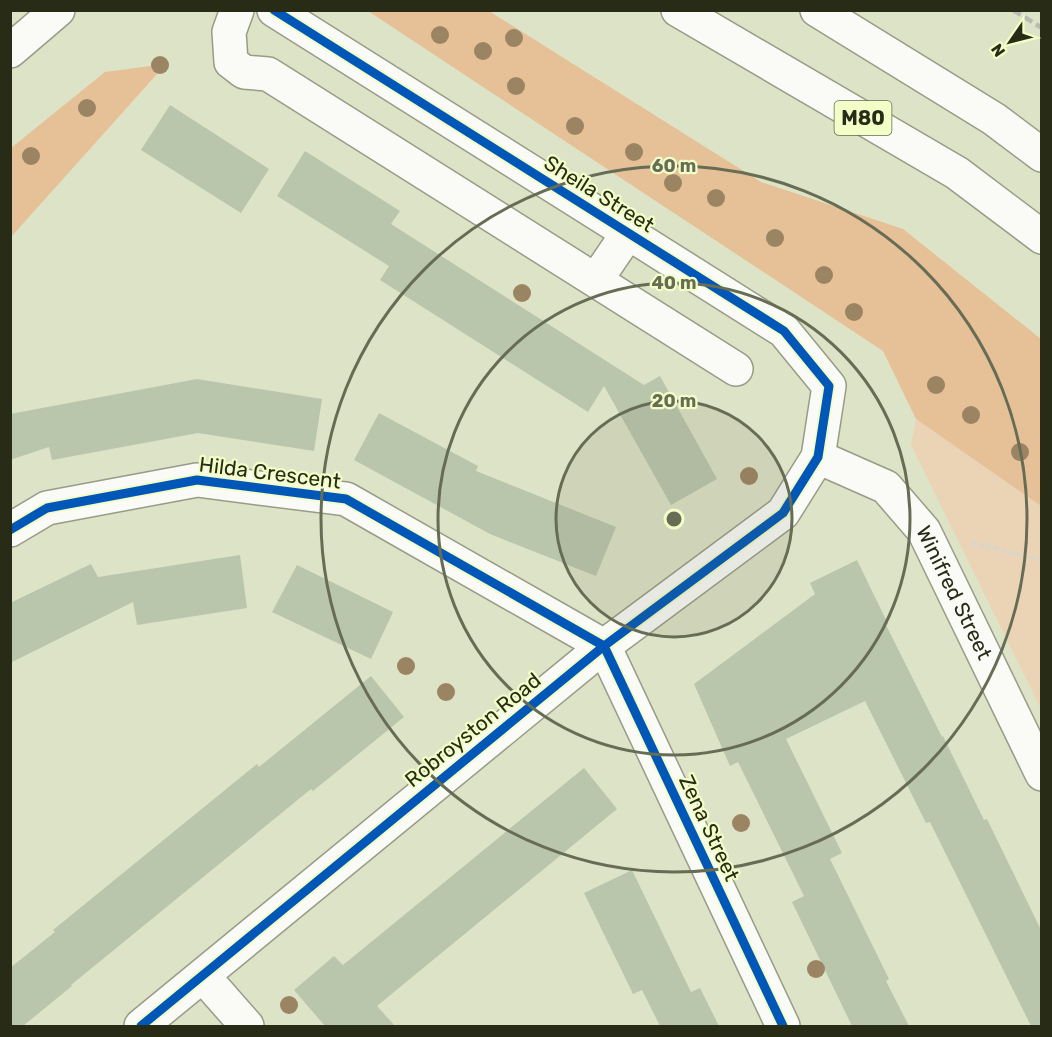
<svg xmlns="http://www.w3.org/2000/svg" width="1052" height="1037" font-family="Rubik,sans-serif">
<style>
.green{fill:#ebd4b5}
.forest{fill:#e6c097}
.building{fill:#bac6ac}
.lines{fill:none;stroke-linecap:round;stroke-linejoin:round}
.minor-casing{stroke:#989c86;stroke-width:36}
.highway-casing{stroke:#989c86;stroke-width:36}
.path{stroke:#d5d7ce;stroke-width:4;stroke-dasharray:4.5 3;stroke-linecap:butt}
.minor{stroke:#fafbf6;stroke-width:33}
.highway{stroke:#fafbf6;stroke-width:33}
.rail{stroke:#b9bab3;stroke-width:4.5;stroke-dasharray:9 4.5;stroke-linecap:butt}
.cycleway-casing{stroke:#f2fdc7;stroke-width:13}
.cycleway{stroke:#0057b8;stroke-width:9}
.tree{fill:#9b8461}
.ring{fill:none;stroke:#676c54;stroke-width:3}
.labels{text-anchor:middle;stroke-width:4.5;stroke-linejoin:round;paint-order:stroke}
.shield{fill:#f2fdc7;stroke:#656b4c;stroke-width:1.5}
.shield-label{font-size:20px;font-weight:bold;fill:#282c17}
.street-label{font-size:21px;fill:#282c17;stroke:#f2fdc7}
.centre{fill:#676c54;stroke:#f2fdc7;stroke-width:3}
.ring-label{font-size:18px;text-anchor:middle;font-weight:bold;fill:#676c54;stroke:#f2fdc7;stroke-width:4.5;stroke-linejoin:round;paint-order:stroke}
</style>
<rect width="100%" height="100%" fill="#dde3c6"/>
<path class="green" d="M916,419l125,87v203l-130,-264z"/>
<path class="forest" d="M368,11h121l272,171 142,47 138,110v167l-125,-87 -33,-68z
M166,64l-155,173v-89l94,-76z"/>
<path class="building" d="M170,105l99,64 -28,44 -100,-63z
M305,151l95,60 -9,13 253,161 16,-9 57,103 -46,26 -67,-119 -16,26 -208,-132 9,-14 -112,-70z
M197,379l125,20 -8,52 -116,-18 -146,27 -3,-13 -39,13v-46z
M379,413l99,53 -2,5 140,56 -20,49 -106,-42 -136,-74z
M240,555l7,53 -110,17 -4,-23 -123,61v-60l81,-39 7,13z
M857,560l31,64 -2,1 56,112 1,-1 41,84 3,-1 54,111v96h-10l-101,-204 -4,1 -61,-122 -79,38 56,114 -12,6 59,120 -3,2 23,45h-57l-60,-124 12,-6 -66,-134 -8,4 -36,-82 121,-90 -5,-11z
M297,565l96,47 -22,47 -99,-47z
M371,676l33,41 -91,74 -2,-2 -240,196 1,1 -49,40h-13v-58l45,-36 -2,-2 204,-166 2,3z
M584,768l33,41 -240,197 18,20h-70l-31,-36 40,-34 9,9z
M632,870l59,122 9,-4 19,38h-59l-18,-36 -9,4 -49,-101z"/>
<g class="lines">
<g class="minor-casing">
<g id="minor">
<path d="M237,10l-8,22 2,30 13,10 24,2 468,295"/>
<path d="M10,51l48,-41"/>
<path d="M596,280l32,-47"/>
<path id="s1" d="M818,457l68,30 38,44 118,243"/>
<path d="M10,530l37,-22 150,-28 149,19 258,147 179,380"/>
<path d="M203,976l44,50"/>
<path d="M141,1026l463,-380 179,-133 35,-56 11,-71 -45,-55 -510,-321"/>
</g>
</g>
<g class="highway-casing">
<path id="highway" d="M678,10l279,163 85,64
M817,10l177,109 48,36"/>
</g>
<path class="path" d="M972,543l70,17"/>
<use href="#minor" class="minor"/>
<use href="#highway" class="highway"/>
<path class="rail" d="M1013,10l29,18"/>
<g class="cycleway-casing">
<path id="cycleway" d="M10,530l37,-22 150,-28 149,19 258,147 179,380
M141,1026l463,-380 179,-133 35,-56 11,-71 -45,-55 -510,-321"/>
</g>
<use href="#cycleway" class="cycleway"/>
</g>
<g class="tree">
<circle cx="440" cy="35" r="9"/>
<circle cx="514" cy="38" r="9"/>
<circle cx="483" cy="51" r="9"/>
<circle cx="160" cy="65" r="9"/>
<circle cx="516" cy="86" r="9"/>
<circle cx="87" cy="108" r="9"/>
<circle cx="575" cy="126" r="9"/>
<circle cx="634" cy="152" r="9"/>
<circle cx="31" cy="156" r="9"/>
<circle cx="673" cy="183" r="9"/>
<circle cx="716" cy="198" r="9"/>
<circle cx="775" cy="238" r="9"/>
<circle cx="824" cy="275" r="9"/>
<circle cx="522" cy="293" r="9"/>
<circle cx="854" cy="312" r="9"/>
<circle cx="936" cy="385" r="9"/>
<circle cx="971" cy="415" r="9"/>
<circle cx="1020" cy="452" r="9"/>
<circle cx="749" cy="476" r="9"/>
<circle cx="406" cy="666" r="9"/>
<circle cx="446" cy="692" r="9"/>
<circle cx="741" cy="823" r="9"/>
<circle cx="816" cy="969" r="9"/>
<circle cx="289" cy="1005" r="9"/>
</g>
<circle cx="674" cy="519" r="118" fill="#676c54" fill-opacity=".12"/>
<g class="ring">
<circle cx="674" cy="519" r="118"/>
<circle cx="674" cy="519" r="236"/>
<circle cx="674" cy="519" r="353"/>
</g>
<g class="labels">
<rect class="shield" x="834.5" y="101" width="57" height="34" rx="4.5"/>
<g class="shield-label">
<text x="863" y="125">M80</text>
</g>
<g class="street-label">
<text transform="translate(599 194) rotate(32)" y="7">Sheila Street</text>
<text transform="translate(270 473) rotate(7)" y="7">Hilda Crescent</text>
<text dy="7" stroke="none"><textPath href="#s1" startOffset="201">Winifred Street</textPath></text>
<text transform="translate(473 730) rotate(-39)" y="7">Robroyston Road</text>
<text transform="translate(709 828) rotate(65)" y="7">Zena Street</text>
</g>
</g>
<circle cx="674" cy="519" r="9" class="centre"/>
<g class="ring-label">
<text x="674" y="172">60 m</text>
<text x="674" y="289">40 m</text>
<text x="674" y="407">20 m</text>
</g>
<rect width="1052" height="1037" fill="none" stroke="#282c17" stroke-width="24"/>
<g transform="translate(1010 42) rotate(235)" stroke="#f2fdc7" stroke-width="4.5" paint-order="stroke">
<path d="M0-4.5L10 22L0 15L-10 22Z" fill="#282c17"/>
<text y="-9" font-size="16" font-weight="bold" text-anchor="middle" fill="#282c17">N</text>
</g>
</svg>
